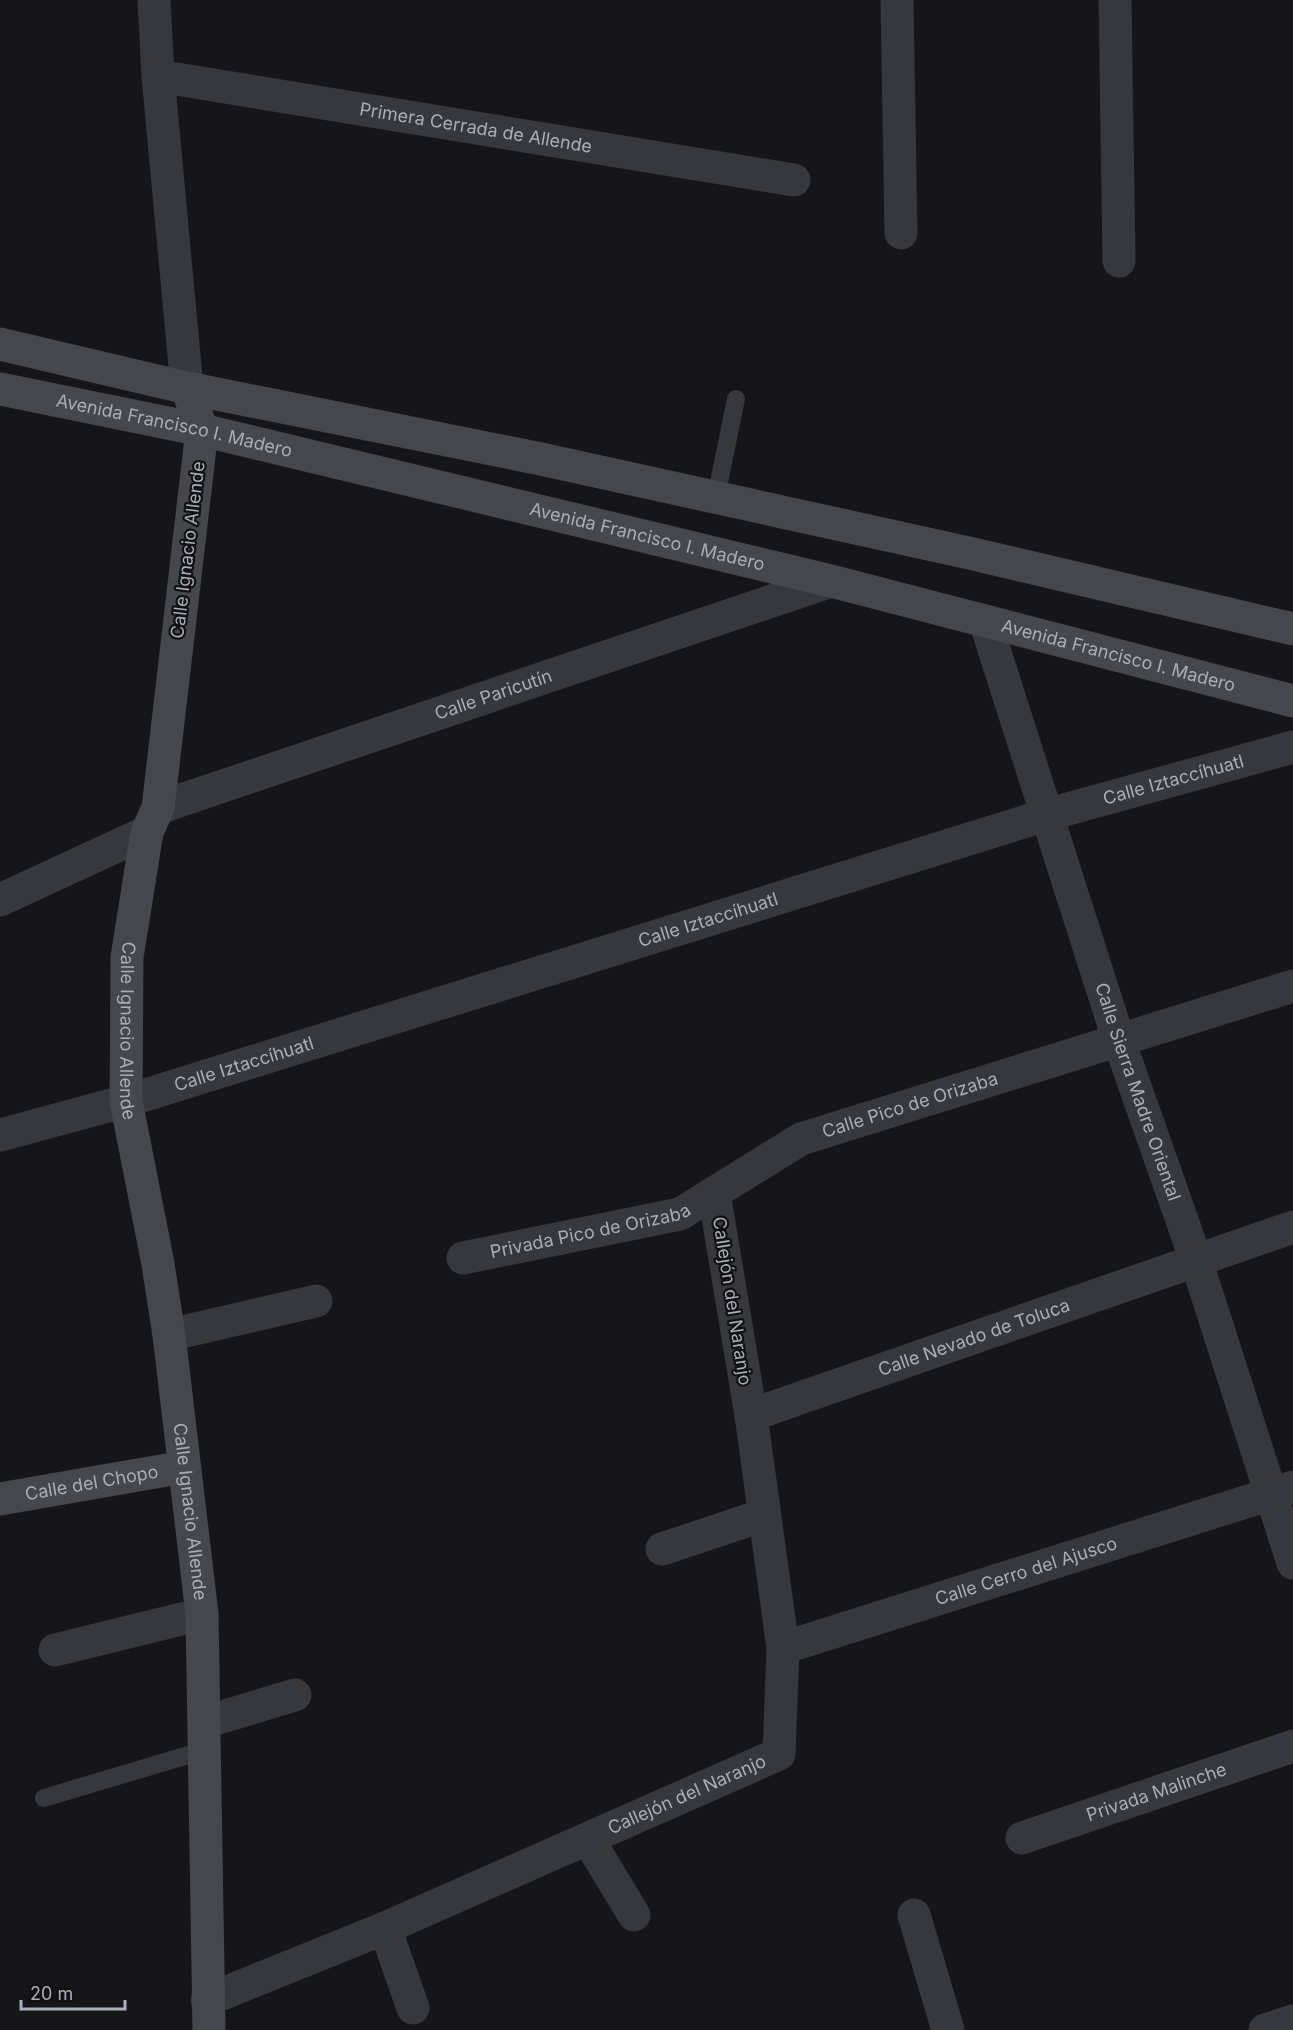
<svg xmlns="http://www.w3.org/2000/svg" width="1293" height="2030" font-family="Inter,sans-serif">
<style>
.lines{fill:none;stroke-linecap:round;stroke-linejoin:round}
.lane{stroke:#37383d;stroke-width:18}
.street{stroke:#37383d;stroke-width:33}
.secondary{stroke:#45474d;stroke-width:33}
.labels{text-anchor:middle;stroke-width:4.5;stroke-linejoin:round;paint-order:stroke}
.street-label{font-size:18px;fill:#a8adb8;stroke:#111113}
</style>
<rect width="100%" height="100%" fill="#161618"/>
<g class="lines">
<path class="lane" d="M716,497l20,-98
M44,1798l161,-48"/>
<g class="street">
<path d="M154,0l4,76 29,312"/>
<path d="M897,0l4,233"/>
<path d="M1115,0l4,261"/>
<path id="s1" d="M158,76l636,104"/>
<path id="s2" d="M985,621l134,420 77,219 97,303"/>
<path id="s3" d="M158,808l673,-227"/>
<path d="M0,900l147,-68"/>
<path id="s4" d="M0,1135l126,-34 920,-286 247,-68"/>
<path id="s5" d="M463,1258l217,-44 121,-75 492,-153"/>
<path d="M169,1335l147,-34"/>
<path id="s6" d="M751,1415l542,-188"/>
<path d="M662,1549l102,-34"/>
<path id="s7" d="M783,1648l510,-161"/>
<path d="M55,1650l147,-36"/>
<path d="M205,1722l90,-27"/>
<path id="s8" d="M1022,1838l271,-92"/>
<path d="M588,1839l46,76"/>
<path d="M914,1915l34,115"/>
<path d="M385,1928l28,80"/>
<path id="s9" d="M207,2000l178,-72 394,-174 4,-106 -32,-233 -37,-222"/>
<path d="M1265,2030l28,-9"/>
</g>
<g class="secondary">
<path d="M0,344l187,44 354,71 428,94 324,76"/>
<path id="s10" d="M187,388l15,42 -44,378 -11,24 -20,125 -1,144 32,163 11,71 33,279 7,416"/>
<path id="s11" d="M0,389l202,41 629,151 462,120"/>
<path id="s12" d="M0,1499l184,-32"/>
</g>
</g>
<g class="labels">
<g class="street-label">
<text dy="6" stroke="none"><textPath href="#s1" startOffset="322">Primera Cerrada de Allende</textPath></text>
<text dy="6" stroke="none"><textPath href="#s11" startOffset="178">Avenida Francisco I. Madero</textPath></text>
<text dy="6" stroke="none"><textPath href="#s11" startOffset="664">Avenida Francisco I. Madero</textPath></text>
<text transform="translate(188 550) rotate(-83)" y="6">Calle Ignacio Allende</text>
<text dy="6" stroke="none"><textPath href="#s11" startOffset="1150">Avenida Francisco I. Madero</textPath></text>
<text dy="6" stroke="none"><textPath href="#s3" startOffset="354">Calle Paricutín</textPath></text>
<text dy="6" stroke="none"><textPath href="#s4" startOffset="1226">Calle Iztaccíhuatl</textPath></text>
<text dy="6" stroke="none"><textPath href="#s4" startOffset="740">Calle Iztaccíhuatl</textPath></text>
<text dy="6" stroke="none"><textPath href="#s10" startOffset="652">Calle Ignacio Allende</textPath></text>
<text dy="6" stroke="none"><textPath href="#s4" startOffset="254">Calle Iztaccíhuatl</textPath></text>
<text dy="6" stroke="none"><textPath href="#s2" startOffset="495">Calle Sierra Madre Oriental</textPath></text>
<text dy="6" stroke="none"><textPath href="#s5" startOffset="478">Calle Pico de Orizaba</textPath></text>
<text dy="6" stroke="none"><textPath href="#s5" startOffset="130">Privada Pico de Orizaba</textPath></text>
<text transform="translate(732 1301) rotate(81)" y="6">Callejón del Naranjo</text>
<text dy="6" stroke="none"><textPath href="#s6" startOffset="236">Calle Nevado de Toluca</textPath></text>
<text dy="6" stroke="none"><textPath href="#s12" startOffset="93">Calle del Chopo</textPath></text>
<text dy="6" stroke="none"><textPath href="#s10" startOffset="1138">Calle Ignacio Allende</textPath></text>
<text dy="6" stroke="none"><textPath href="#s7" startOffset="255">Calle Cerro del Ajusco</textPath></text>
<text dy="6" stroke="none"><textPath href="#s8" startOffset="142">Privada Malinche</textPath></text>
<text dy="6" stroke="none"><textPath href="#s9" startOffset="522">Callejón del Naranjo</textPath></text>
</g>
</g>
<path d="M21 2000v9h104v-9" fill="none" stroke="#a8adb8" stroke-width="3"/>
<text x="30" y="2000" font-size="18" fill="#a8adb8" stroke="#111113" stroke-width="4.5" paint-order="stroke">20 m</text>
</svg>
